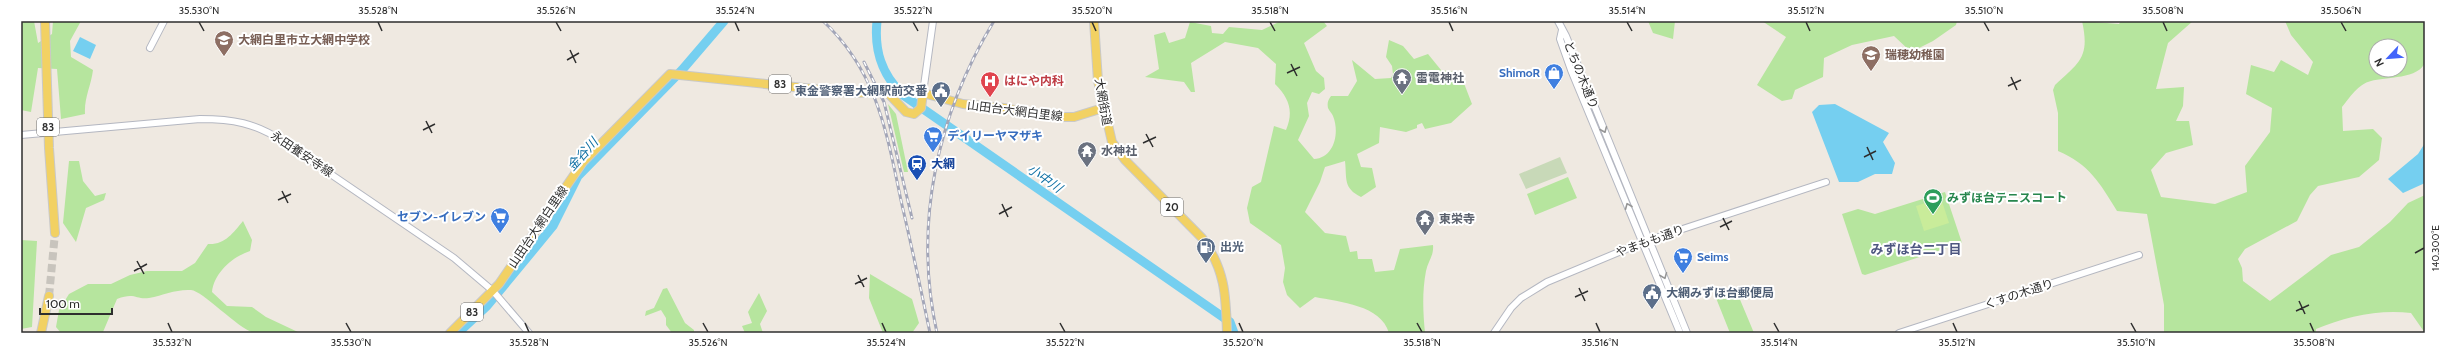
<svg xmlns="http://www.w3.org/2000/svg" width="2446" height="354" font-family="Cabin,'Noto Sans JP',sans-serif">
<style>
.green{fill:#b6e59e;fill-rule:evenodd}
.cemetery{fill:#c8d9b8}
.pitch{fill:#c9ec9a}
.water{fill:#75cff0}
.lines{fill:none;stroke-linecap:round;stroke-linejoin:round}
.river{stroke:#75cff0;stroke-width:9}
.primary-tunnel{stroke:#c8c4bd;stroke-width:8;stroke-dasharray:8 4;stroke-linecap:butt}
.tertiary-casing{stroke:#b4b7c1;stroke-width:8}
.primary-casing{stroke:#c9c9c9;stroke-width:10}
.tertiary{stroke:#fff;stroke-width:6}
.primary{stroke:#f2d163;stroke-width:8}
.rail-casing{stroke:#a3a6b8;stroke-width:3}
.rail{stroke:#fff;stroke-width:1.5;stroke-dasharray:4.5;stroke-linecap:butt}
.oneway{stroke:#969696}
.ticks{fill:none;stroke:#2e2e2e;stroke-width:1.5}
.labels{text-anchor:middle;stroke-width:4;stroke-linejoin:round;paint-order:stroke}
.shield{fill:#fff;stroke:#6d6d6d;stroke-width:1}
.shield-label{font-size:11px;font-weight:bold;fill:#2e2e2e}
.education-label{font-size:12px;font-weight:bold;fill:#785e54;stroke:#fff;text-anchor:start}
.shop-label{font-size:12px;font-weight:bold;fill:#366cbe;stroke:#fff;text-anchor:end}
.street-label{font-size:12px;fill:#2e2e2e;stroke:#fff}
.worship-label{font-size:12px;font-weight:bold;fill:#5b616d;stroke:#fff;text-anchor:start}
.health-label{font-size:12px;font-weight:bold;fill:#be3a42;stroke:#fff;text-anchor:start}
.service-label{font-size:12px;font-weight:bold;fill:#4e5e75;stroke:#fff;text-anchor:start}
.transit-label{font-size:12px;font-weight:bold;fill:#164399;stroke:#fff;text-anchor:start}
.leisure-label{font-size:12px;font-weight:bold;fill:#27864d;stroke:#fff;text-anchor:start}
.water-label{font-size:13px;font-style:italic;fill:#0d6fa3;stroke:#fff}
.neighbourhood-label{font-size:13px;font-weight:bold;fill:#4d5680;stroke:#fff}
.neatline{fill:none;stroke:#2e2e2e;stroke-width:1.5}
.ticks-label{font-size:10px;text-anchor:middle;fill:#2e2e2e}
</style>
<rect width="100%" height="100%" fill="#efe9e1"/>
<path class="green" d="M21,21h13l4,22 14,-9 1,-13h28l-11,20 1,16 22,13c-2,16 -9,28 -8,44l-24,5 -4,-50 -19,-1 -7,44 -10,-2z
M1281,21h42l4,5 -23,17 12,28 8,7 1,11 -6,5 -7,-2 -5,11 2,13 -11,24 16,19c20,-1 26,-26 19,-43 -1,-3 -4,-5 -5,-8 -1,-5 0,-8 3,-12h17l9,-15 -5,-21 23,19 16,-1 2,-4 -1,-8 -6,-9 3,-17 14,6 11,13 14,-5 13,16 19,3 12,31 -21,19 -26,6 -3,-6 -5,2v3l-11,4 -26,-5 -1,16 -22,11 4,13 11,1 4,19 -15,10c-18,-9 -14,-18 -16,-36l-20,6 -5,15 -15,30 20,21 21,3 4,16 7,-1 1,8h14l3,13 19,-2 6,-21 33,-4c1,11 -5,16 -7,26 -4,21 -3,41 -1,62h-36c-8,-28 -49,-31 -74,-36l-15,11 -13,-13 -4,-13 2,-14 -4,-23 -31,-22 -3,-15 5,-21 9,-5 13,-56 12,4c8,-19 3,-32 -11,-46l1,-20 -18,-16 -33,-6 -34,21 4,29h-4l-7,-10 -39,-5 14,-8 -5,-34 11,-3 4,11 16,-5 5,-16 21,4 1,7 11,1 6,-7 33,3z
M1648,21h27l-2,18 -20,-6z
M1762,21h195l-1,4 -23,16 -22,11 -17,-16 -42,9 -28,13 -1,19 -28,13 -3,9 -10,2 -25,-16 29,-48z
M2082,21l37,3 2,-3h72l-25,22 -12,46 28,-2 -1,19 -7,15h13l4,24 -27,8 -15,17 10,27 54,7 32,-12 -2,-26 25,-34 2,-24 -26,-14 5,-29 23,7 7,-12 27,15 5,-13 -22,-27 -6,-14h140c0,12 3,29 0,41 -5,17 -40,15 -54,19 -13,3 -21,16 -29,26l1,24 30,-2 9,9 -3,22 -20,17 -41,9 -8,9 -13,26 -52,28 -7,10 4,9 1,13 27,20 61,-46 28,-8 31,-25 18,-19 17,-8v138l-14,-20c-33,-4 -66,4 -95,16v4h-152v-28l-17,-91 -30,-3c-17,-28 -28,-47 -59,-60v-38l-5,-23 2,-5c25,-23 35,-28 27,-64zM2376,46h24v24h-24z
M888,104l8,10 12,58h-4z
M69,161h10l4,20 12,15 11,-3 -2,7 -18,8 -10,34 -13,-19z
M1568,177l9,21 -42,17 -8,-21z
M1945,192l17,51 -97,32 -3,-1 -20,-60 16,-5 17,5z
M243,221l9,19 -2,11c-18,6 -36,22 -38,41l15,14 25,1 14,10 34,16c-14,0 -33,4 -46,0 -18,-6 -51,-42 -63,-43 -15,-1 -27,5 -42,8 -13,2 -14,-6 -32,1l-14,33 -42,1 -5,-6 3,-17 10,-16 19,-10h23l19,-9 17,-4h35l13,-8 13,-19c17,1 25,-11 35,-23z
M21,240l16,1 -5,86 -11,2z
M870,274l42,25 7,24 -7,10h-29l-14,-35z
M667,288l18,35 9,7v3h-22l-6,-8v-7l-5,-8 -16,6 1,-5 8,-3 9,-19z
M1736,290l18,43h-24l-14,-35z
M759,293l8,18 -7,13 3,9h-18l-3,-7 10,-3 -4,-11z"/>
<path class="cemetery" d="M1560,157l7,16 -41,16 -7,-15z"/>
<path class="pitch" d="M1941,198l8,25 -25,8 -8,-25z"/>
<path class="water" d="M80,37l16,8 -6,14 -17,-8z
M1835,104l54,29 -6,9 12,21 -3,11h-17l-17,8h-19l-27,-70 7,-7z
M2425,143v40l-22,10 -15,-14 30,-25z"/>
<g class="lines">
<path class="river" d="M877,21c-3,29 4,53 26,74l327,227 4,11
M458,333l29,-27 66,-80 25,-50 104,-106 42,-49"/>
<path class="primary-tunnel" d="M49,296l6,-63"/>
<g class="tertiary-casing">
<path id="tertiary" d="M1558,21l8,15 121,297
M1562,30l-2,9 11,31 109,263
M150,48l14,-27
M923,93l10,-72
M21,135l179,-16c32,0 56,4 82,22l172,117 39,33 36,42
M1494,333l17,-25 10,-10 26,-16 96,-40 183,-60
M1899,333l240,-78"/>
</g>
<g class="primary-casing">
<path id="primary" d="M45,21l4,127 6,85
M1094,21l4,60 14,61 13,18 77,78c23,31 24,57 25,95
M41,333l8,-37
M450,333l49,-49 84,-122 87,-88 182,19 35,-1 19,20 8,2 7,-6 2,-15 40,11 41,4 49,9h21l29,-9"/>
</g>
<use href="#tertiary" class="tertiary"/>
<use href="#primary" class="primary"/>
<g class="rail-casing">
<path id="rail" d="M823,21c55,51 64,114 79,184 10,43 19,85 28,128
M864,62l20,40 28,116
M937,333c-24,-109 0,-218 57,-312"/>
</g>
<use href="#rail" class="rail"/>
</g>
<defs><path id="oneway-chevron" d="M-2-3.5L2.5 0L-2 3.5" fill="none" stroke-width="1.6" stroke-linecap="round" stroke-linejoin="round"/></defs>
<g class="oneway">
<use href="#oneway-chevron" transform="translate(1604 130) rotate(67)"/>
<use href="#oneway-chevron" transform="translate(1628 206) rotate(-112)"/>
<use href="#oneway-chevron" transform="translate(1664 276) rotate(68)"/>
</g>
<path class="ticks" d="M199,22l5,9M378,22l4,9M556,22l5,9M735,22l4,9M913,22l5,9M1092,22l4,9M1270,22l5,9M1449,22l4,9M1627,22l5,9M1806,22l4,9M1984,22l5,9M2163,22l4,9M2341,22l5,9M570,50l6,13M567,60l12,-7M1291,64l6,12M1287,73l13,-6M2011,77l6,13M2008,86l13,-6M426,121l6,12M423,130l12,-6M1146,134l7,13M1143,143l13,-6M1867,147l6,13M1864,157l12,-6M282,191l6,12M278,200l13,-6M1002,204l6,13M999,214l13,-7M1723,218l6,12M1720,227l12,-6M2415,253l9,-5M137,261l7,13M134,271l13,-7M858,275l6,12M855,284l12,-6M1579,288l6,13M1575,297l13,-6M2299,301l6,13M2296,311l13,-6M168,323l4,9M346,323l5,9M525,323l4,9M703,323l5,9M882,323l4,9M1060,323l5,9M1239,323l4,9M1417,323l5,9M1596,323l4,9M1774,323l5,9M1953,323l4,9M2131,323l5,9M2310,323l4,9"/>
<defs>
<g id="school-pin" transform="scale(1)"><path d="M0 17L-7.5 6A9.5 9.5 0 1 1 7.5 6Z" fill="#8d6e63" stroke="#fff"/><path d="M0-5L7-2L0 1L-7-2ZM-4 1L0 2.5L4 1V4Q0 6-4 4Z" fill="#fff"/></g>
<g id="shop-pin" transform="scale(1)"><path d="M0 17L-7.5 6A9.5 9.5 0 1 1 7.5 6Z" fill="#3f7fe0" stroke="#fff"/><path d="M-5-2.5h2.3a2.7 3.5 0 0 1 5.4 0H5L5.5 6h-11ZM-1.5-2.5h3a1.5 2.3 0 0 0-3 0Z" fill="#fff"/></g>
<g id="temple-pin" transform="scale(1)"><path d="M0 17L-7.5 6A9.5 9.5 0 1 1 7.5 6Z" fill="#6b7280" stroke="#fff"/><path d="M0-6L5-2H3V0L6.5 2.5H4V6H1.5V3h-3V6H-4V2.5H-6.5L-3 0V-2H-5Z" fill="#fff"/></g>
<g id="hospital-pin" transform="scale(1)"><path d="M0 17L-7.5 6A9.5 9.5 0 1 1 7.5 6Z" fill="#e0444e" stroke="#fff"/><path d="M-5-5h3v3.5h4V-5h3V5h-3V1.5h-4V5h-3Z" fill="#fff"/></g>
<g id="civic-pin" transform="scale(1)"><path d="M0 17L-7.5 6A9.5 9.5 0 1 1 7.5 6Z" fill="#5c6f8a" stroke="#fff"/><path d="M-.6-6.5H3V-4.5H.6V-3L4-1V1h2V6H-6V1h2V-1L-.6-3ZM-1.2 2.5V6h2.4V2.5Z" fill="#fff"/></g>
<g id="supermarket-pin" transform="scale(1)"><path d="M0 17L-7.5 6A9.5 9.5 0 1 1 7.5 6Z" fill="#3f7fe0" stroke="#fff"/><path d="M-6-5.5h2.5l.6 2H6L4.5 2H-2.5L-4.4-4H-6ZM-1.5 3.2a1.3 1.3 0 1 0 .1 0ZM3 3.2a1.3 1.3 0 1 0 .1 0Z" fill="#fff"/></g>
<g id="station-pin" transform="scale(1)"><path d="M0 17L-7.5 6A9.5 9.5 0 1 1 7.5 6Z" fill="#1a4fb4" stroke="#fff"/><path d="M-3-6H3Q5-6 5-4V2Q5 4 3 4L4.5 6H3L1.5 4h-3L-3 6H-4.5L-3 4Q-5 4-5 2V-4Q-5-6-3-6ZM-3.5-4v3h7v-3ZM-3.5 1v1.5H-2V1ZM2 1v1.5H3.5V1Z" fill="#fff"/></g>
<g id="stadium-pin" transform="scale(1)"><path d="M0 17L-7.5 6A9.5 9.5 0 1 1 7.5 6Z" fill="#2e9e5b" stroke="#fff"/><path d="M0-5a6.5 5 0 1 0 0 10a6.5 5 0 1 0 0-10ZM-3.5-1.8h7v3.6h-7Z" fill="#fff"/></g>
<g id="fuel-pin" transform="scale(1)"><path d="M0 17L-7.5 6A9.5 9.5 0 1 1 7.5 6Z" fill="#5c6f8a" stroke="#fff"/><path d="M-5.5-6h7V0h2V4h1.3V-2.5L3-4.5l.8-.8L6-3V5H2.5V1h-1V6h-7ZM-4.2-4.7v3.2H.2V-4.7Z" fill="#fff"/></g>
</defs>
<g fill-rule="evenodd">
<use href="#school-pin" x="224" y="40"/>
<use href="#school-pin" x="1871" y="55"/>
<use href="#shop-pin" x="1554" y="73"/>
<use href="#temple-pin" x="1402" y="78"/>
<use href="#hospital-pin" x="990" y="81"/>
<use href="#civic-pin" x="941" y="91"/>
<use href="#supermarket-pin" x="933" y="136"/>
<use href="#temple-pin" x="1087" y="151"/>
<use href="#station-pin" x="917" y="164"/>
<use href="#stadium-pin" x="1933" y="198"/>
<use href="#supermarket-pin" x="500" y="217"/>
<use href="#temple-pin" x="1425" y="219"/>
<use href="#fuel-pin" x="1206" y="247"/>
<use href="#supermarket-pin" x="1683" y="257"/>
<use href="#civic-pin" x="1652" y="293"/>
</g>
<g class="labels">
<g class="shield">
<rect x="769" y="75" width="22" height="18" rx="3"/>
<rect x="37" y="118" width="22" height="18" rx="3"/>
<rect x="1161" y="198" width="22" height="18" rx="3"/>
<rect x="461" y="303" width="22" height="18" rx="3"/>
</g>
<g class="shield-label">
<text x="780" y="88">83</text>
<text x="48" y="131">83</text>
<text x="1172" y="211">20</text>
<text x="472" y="316">83</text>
</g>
<g class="education-label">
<text x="238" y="44">大網白里市立大網中学校</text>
<text x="1885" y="59">瑞穂幼稚園</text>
</g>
<g class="shop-label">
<text x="1540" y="77">ShimoR</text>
<text x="947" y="140" text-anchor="start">デイリーヤマザキ</text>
<text x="486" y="221">セブン-イレブン</text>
<text x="1697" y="261" text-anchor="start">Seims</text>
</g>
<g class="street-label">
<text transform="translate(1581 75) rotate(68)" y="4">とちの木通り</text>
<text transform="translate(1103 102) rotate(80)" y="4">大網街道</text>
<text transform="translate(1015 111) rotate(7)" y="4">山田台大網白里線</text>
<text transform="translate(302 154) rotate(34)" y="4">永田養安寺線</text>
<text transform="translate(538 227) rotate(-56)" y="4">山田台大網白里線</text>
<text transform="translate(1650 241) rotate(-20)" y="4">やまもも通り</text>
<text transform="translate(2019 294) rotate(-18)" y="4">くすの木通り</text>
</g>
<g class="worship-label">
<text x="1416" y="82">雷電神社</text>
<text x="1101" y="155">水神社</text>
<text x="1439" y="223">東栄寺</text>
</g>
<g class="health-label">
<text x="1004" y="85">はにや内科</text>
</g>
<g class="service-label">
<text x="927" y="95" text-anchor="end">東金警察署大網駅前交番</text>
<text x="1220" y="251">出光</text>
<text x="1666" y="297">大網みずほ台郵便局</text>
</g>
<g class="transit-label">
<text x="931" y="168">大網</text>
</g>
<g class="leisure-label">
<text x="1947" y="202">みずほ台テニスコート</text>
</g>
<g class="water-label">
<text transform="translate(582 154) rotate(-48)" y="5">金谷川</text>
<text transform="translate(1045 178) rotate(35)" y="5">小中川</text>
</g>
<g class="neighbourhood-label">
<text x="1916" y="254">みずほ台二丁目</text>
</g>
</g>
<rect width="2446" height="354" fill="none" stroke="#ffffff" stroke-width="44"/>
<g transform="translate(2388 58) rotate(244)"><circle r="19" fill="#ffffff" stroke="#ababab"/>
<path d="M0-3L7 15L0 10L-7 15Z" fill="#4264fb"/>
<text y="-6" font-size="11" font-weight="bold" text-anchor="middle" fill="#2e2e2e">N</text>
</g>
<path d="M40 308v6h72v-6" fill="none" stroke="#2e2e2e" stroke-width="2"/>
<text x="46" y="308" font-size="12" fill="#2e2e2e" stroke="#ffffff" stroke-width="3" paint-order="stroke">100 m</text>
<rect x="22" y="22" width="2402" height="310" class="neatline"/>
<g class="ticks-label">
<text x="199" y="14">35.530°N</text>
<text x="378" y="14">35.528°N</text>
<text x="556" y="14">35.526°N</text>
<text x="735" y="14">35.524°N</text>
<text x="913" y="14">35.522°N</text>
<text x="1092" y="14">35.520°N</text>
<text x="1270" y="14">35.518°N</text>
<text x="1449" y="14">35.516°N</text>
<text x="1627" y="14">35.514°N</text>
<text x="1806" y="14">35.512°N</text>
<text x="1984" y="14">35.510°N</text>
<text x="2163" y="14">35.508°N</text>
<text x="2341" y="14">35.506°N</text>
<text transform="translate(2435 248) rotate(-90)" y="4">140.300°E</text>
<text x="172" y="346">35.532°N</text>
<text x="351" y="346">35.530°N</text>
<text x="529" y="346">35.528°N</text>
<text x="708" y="346">35.526°N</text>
<text x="886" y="346">35.524°N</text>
<text x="1065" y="346">35.522°N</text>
<text x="1243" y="346">35.520°N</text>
<text x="1422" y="346">35.518°N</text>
<text x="1600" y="346">35.516°N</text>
<text x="1779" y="346">35.514°N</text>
<text x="1957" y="346">35.512°N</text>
<text x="2136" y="346">35.510°N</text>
<text x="2314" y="346">35.508°N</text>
</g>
</svg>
